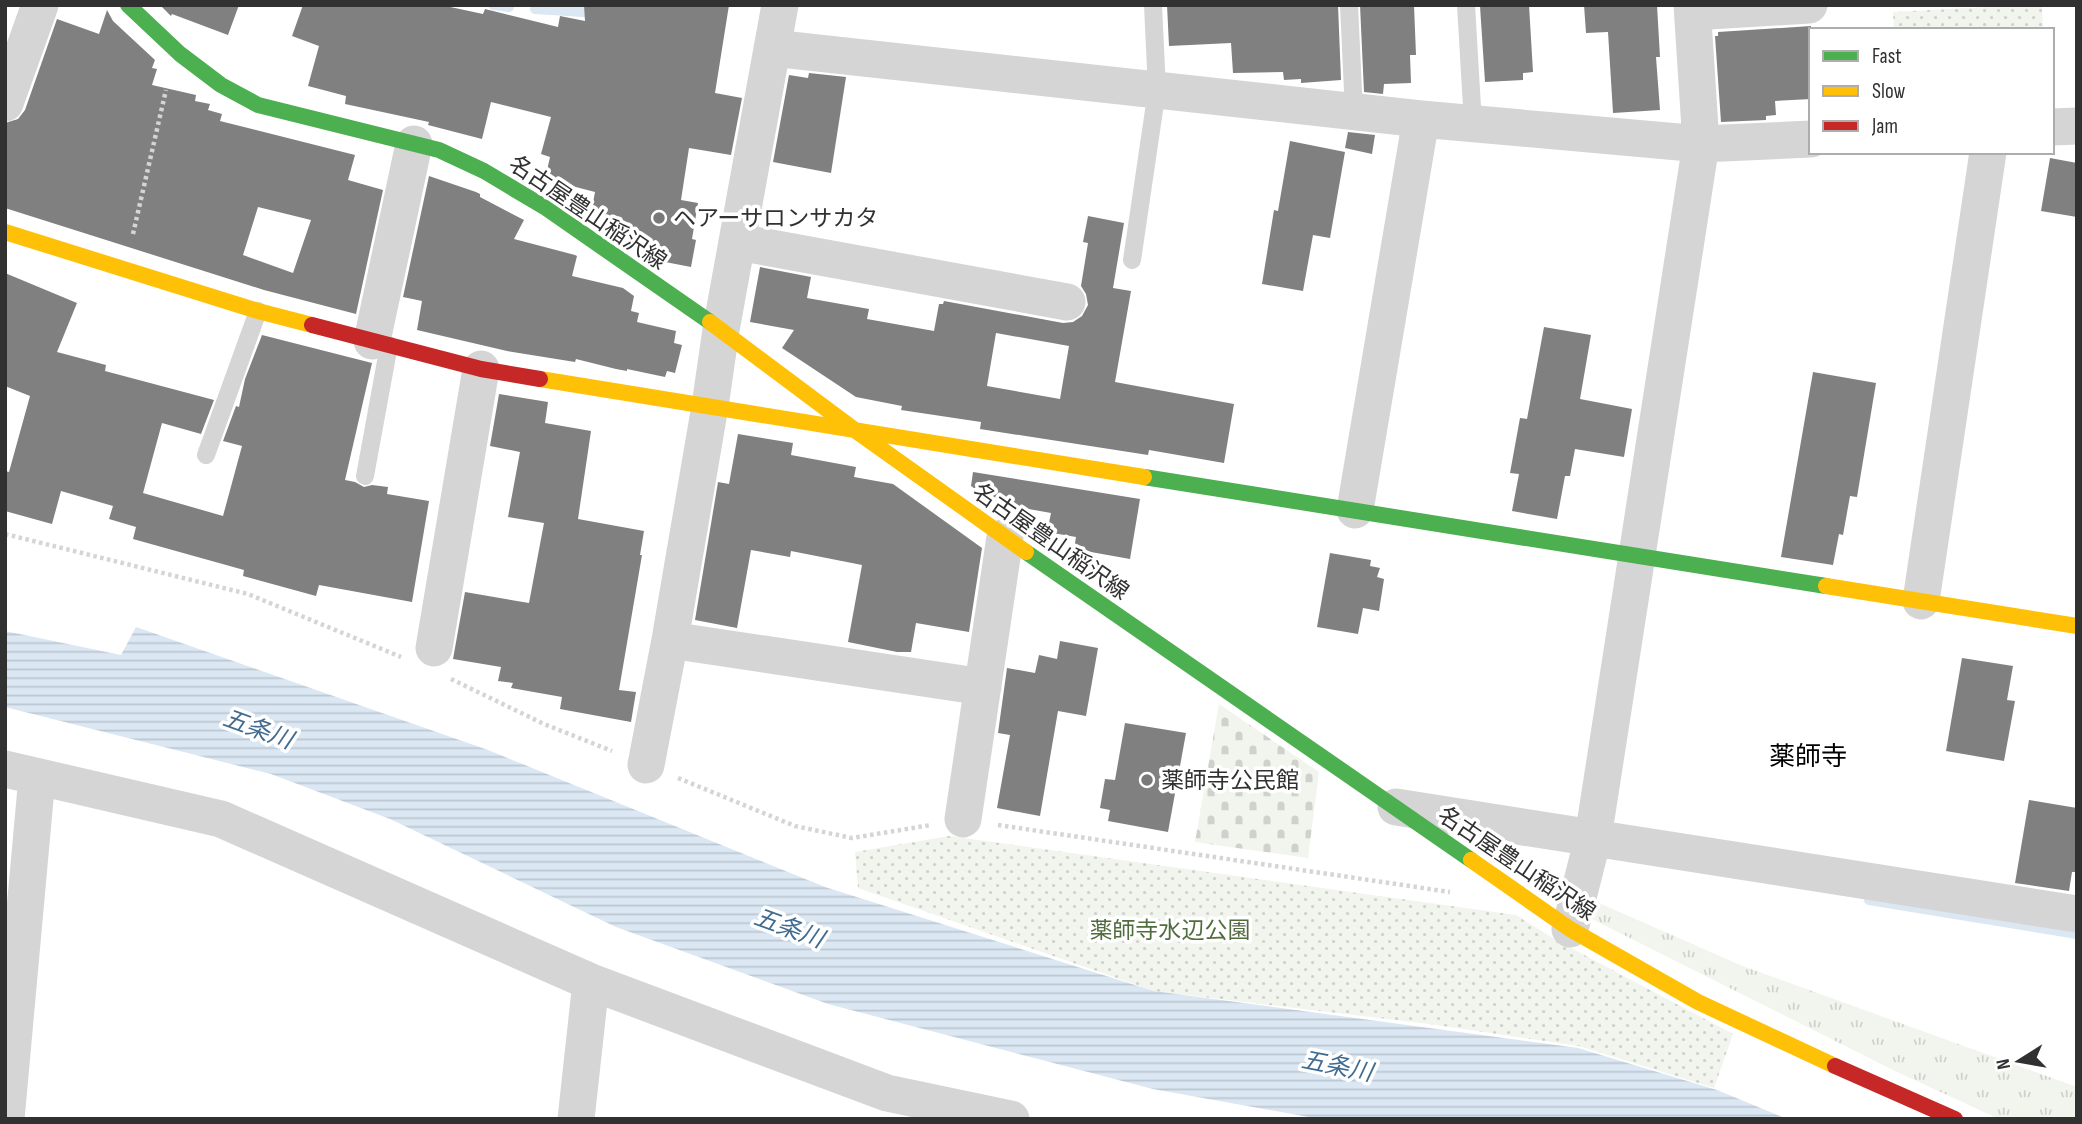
<svg xmlns="http://www.w3.org/2000/svg" width="2082" height="1124" font-family="'Sofia Sans Condensed','Noto Sans JP',sans-serif">
<style>
.grass{fill:url(#grass-tufts)}
.cemetery{fill:url(#cemetery-stones)}
.park{fill:url(#park-dots)}
.water{fill:url(#water-rules)}
.lines{fill:none;stroke-linecap:round;stroke-linejoin:round}
.stream{stroke:#dbe7f2;stroke-width:10}
.building{fill:#808080;fill-rule:evenodd}
.path{stroke:#d5d5d5;stroke-width:4.5;stroke-dasharray:3.5 3.5;stroke-linecap:butt}
.lane{stroke:#d5d5d5;stroke-width:18}
.street{stroke:#d5d5d5;stroke-width:37}
.fast{stroke:#4caf50;stroke-width:16}
.slow{stroke:#ffc107;stroke-width:16}
.jam{stroke:#c62828;stroke-width:16}
.poi-dot{fill:#797979;stroke:#fff;stroke-width:2.5}
.labels{text-anchor:middle;stroke-width:7;stroke-linejoin:round;paint-order:stroke}
.street-label{font-size:23px;fill:#313131;stroke:#fff}
.poi-label{font-size:23px;fill:#313131;stroke:#fff;text-anchor:start}
.park-label{font-size:23px;fill:#516c3e;stroke:#fff}
.water-label{font-size:24px;font-style:italic;fill:#406c91;stroke:#fff}
.quarter-label{font-size:26px;fill:#000;stroke:#fff}
</style>
<defs>
<pattern id="grass-tufts" width="24" height="20" patternUnits="userSpaceOnUse" patternTransform="scale(1.75)"><rect width="24" height="20" fill="#f1f5ed"/><path d="M3 7l-1-3M5 7V3M7 7l1-3M15 17l-1-3M17 17v-4M19 17l1-3" fill="none" stroke="#cfd2cc"/></pattern>
<pattern id="cemetery-stones" width="16" height="16" patternUnits="userSpaceOnUse" patternTransform="scale(1.75)"><rect width="16" height="16" fill="#f1f5ed"/><path d="M2 7V4a2 2 0 0 1 4 0v3zM10 15v-3a2 2 0 0 1 4 0v3z" fill="#cfd2cc"/></pattern>
<pattern id="park-dots" width="8" height="8" patternUnits="userSpaceOnUse" patternTransform="scale(1.75)"><rect width="8" height="8" fill="#f1f5ed"/><path d="M2 2h.1M6 6h.1" fill="none" stroke="#cfd2cc" stroke-width="1.8" stroke-linecap="round"/></pattern>
<pattern id="water-rules" width="6" height="5" patternUnits="userSpaceOnUse" patternTransform="scale(1.75)"><rect width="6" height="5" fill="#dbe7f2"/><path d="M0 2.5h6" fill="none" stroke="#bcc7d0"/></pattern>
</defs>
<rect width="100%" height="100%" fill="#fff"/>
<path class="grass" d="M1590,899l150,66 337,122v32h-78l-104,-48 -307,-154z"/>
<path class="cemetery" d="M1219,704l100,68 -11,86 -113,-16z"/>
<path class="park" d="M2026,5h16l1,25h-149l-1,-18z
M949,836l567,79 40,25 177,94 -19,54 -135,-42 -150,-22 -275,-33 -296,-103 -3,-36z"/>
<path class="water" d="M136,627l352,123 337,137 329,104 424,57 139,42 70,29h-467l-167,-30 -325,-85 -212,-77 -226,-108 -119,-45 -266,-67v-76l116,24z"/>
<g class="lines">
<path class="stream" d="M493,5l16,2
M535,9l64,4
M1869,900l208,34"/>
</g>
<path class="building" d="M160,5h79l-11,30 -56,-21 -1,2z
M303,5h138l42,9 2,-5 73,18 2,-11 25,5 -1,-16h145l-14,88 27,5 -11,57 -42,-7 -8,52 17,3 -6,36 4,1 -5,27 -31,-6 -24,-17 2,-8 -19,-3 -28,-20 4,-21 -50,-13 5,-22 -9,-3 10,-37 -60,-15 -9,37 -54,-14 1,-3 -84,-18 1,-8 -38,-10 11,-40 -27,-10z
M1167,5h171l3,75 -40,3v-4l-17,1 -1,-8 -50,1 -2,-30 -62,3z
M1360,5h54l2,50h-6l1,28 -27,1 -1,10 -19,-2z
M1529,5l4,67 -10,1v7l-38,2 -5,-76z
M1584,5h73l3,52h-4l4,53 -47,3 -5,-81 -22,1z
M107,10l6,11 42,39 -3,8 5,1 -5,16 44,10 -1,6 15,3 -2,6 14,4 -2,7 135,34 -7,25 35,10 -27,124 -92,-24 -259,-82v-85l13,-4 7,-9 32,-91 42,15zM258,207l53,13 -18,53 -50,-18z
M1811,26v73l-36,2 1,14 -10,1v4l-45,2 -6,-86h3v-4z
M809,73l37,4 -15,96 -58,-11 16,-87 19,3z
M1348,132l27,3 -3,19 -27,-6z
M1290,141l55,11 -15,86 -17,-3 -10,56 -41,-7 12,-74 4,1z
M2050,158l27,5v54l-36,-6z
M429,176l47,16 4,2v3l44,23 -10,19 61,16 2,1 -5,20 51,12 11,8 -3,15 8,2 -2,9 39,9 -2,12 8,2 -7,28 -8,-2 -2,6 -38,-8v2l-11,-2 -40,-10 -1,3 -68,-11 -90,-21 5,-29 -19,-4z
M1088,216l36,7 -11,65 18,3 -16,91 119,22 -10,59 -75,-13 -1,5 -168,-26 1,-7 -80,-12 1,-4 -46,-9 -74,-49 12,-18 -44,-8 10,-55 51,10 -4,21 62,11 -2,10 67,12 5,-27h4l1,-3 119,22 10,-1 9,-6 6,-11 -2,-11 -5,-8 7,-43 -5,-1zM996,333l73,13 -9,53 -73,-13z
M5,273l72,30 -20,49 49,13 -1,6 109,29 -13,34 -39,-11 -19,70 80,23 19,-70 -19,-5 13,-35 3,1 6,-28 17,-44 110,28 -27,117 10,2 9,5 8,-2 16,2 -1,7 42,7 -17,101 -93,-17 -3,11 -73,-20 1,-6 -111,-31 3,-12 -27,-8 4,-13 -52,-15 -9,33 -47,-13v-40l4,1 21,-76 -25,-10z
M1544,327l47,8 -11,64 52,10 -8,48 -49,-8 -5,27h-5l-8,43 -45,-8 7,-37 -9,-1 10,-55 7,1z
M1813,372l63,11 -19,114 -7,-1 -7,39 -4,-1 -6,31 -52,-8z
M499,394l49,8 -3,21 46,8 -13,88 66,12 -4,24h2l-23,135 17,2 -5,30 -71,-13 2,-12 -51,-9 2,-5 -15,-2 3,-14 -48,-8 12,-67 64,11 15,-80 -36,-6 12,-65 -30,-6z
M738,434l55,9 -2,12 65,12 -2,10 39,7 89,64 -13,84 -53,-9 -5,29h-14l-49,-10 14,-77 -71,-14 -1,6 -39,-7 -14,78 -42,-8 23,-138 11,2z
M973,472l167,27 -10,60 -56,-10 2,-12 -29,-5 4,-19 -56,-10 -24,-17z
M1330,553l41,7 -1,6 10,2 -3,9 7,2 -5,32 -16,-3 -5,26 -41,-7z
M1060,641l38,7 -12,68 -28,-5 -18,105 -43,-8 13,-73 -12,-2 9,-65 28,5 4,-18 18,4z
M1962,658l51,8 -6,34 8,1 -11,60 -58,-10z
M1125,723l61,10 -18,99 -60,-11 2,-11 -10,-2 5,-29 10,1z
M2029,800l48,8v64h-5l-3,19 -54,-8z"/>
<g class="lines">
<path class="path" d="M133,234l33,-144
M5,534l243,60 153,63
M451,679l93,45 68,27
M678,778l117,48 57,12 79,-13
M998,825l452,67"/>
<path class="lane" d="M1349,5l5,107
M1466,5l7,119
M1132,260l25,-170 -4,-85
M206,455l52,-144
M365,476l24,-131"/>
<path class="street" d="M1693,12l116,-7
M772,48l649,71 280,25 110,-5
M5,103l35,-98
M2052,127l25,-1
M738,242l329,60
M372,341l42,-197
M1355,510l66,-391
M1921,601l67,-449
M670,640l313,47
M434,648l47,-279
M646,765l24,-125 40,-234 11,-76 59,-325
M5,769l216,50 370,163 296,111 124,26
M1396,807l681,107
M963,819l42,-282
M1570,929l23,-91 108,-694 -9,-139
M6,1119l31,-342
M576,1119l15,-137"/>
<path class="fast" d="M128,5l52,49 41,31 37,20 181,45 45,21 62,37 164,114
M1144,477l682,109
M1026,552l445,308"/>
<path class="slow" d="M5,232l253,79 54,14
M710,322l146,109 170,121
M540,379l604,98
M1826,586l251,40
M1471,860l99,69 128,73 137,64"/>
<path class="jam" d="M312,325l169,44 59,10
M1835,1066l120,53"/>
</g>
<g class="poi-dot">
<circle cx="659" cy="218" r="7"/>
<circle cx="1147" cy="780" r="7"/>
</g>
<g class="labels">
<g class="street-label">
<text transform="translate(588 212) rotate(34)" y="8">名古屋豊山稲沢線</text>
<text transform="translate(1051 541) rotate(35)" y="8">名古屋豊山稲沢線</text>
<text transform="translate(1517 863) rotate(34)" y="8">名古屋豊山稲沢線</text>
</g>
<g class="poi-label">
<text x="673" y="226">ヘアーサロンサカタ</text>
<text x="1161" y="788">薬師寺公民館</text>
</g>
<g class="park-label">
<text x="1170" y="938">薬師寺水辺公園</text>
</g>
<g class="water-label">
<text transform="translate(258 729) rotate(20)" y="8">五条川</text>
<text transform="translate(789 928) rotate(20)" y="8">五条川</text>
<text transform="translate(1337 1066) rotate(11)" y="8">五条川</text>
</g>
<g class="quarter-label">
<text x="1808" y="765">薬師寺</text>
</g>
</g>
<rect width="2082" height="1124" fill="none" stroke="#313131" stroke-width="14"/>
<rect x="1809" y="28" width="245" height="126" fill="#ffffff" stroke="#adadad" stroke-width="2"/>
<rect x="1823" y="51" width="35" height="10" fill="#4caf50" stroke="#adadad" stroke-width="2"/>
<text x="1872" y="63" font-size="21" fill="#313131">Fast</text>
<rect x="1823" y="86" width="35" height="10" fill="#ffc107" stroke="#adadad" stroke-width="2"/>
<text x="1872" y="98" font-size="21" fill="#313131">Slow</text>
<rect x="1823" y="121" width="35" height="10" fill="#c62828" stroke="#adadad" stroke-width="2"/>
<text x="1872" y="133" font-size="21" fill="#313131">Jam</text>
<g transform="translate(2019 1061) rotate(259)" stroke="#ffffff" stroke-width="5" paint-order="stroke">
<path d="M0-5L12 26L0 18L-12 26Z" fill="#313131"/>
<text y="-10" font-size="19" font-weight="bold" text-anchor="middle" fill="#313131">N</text>
</g>
</svg>
